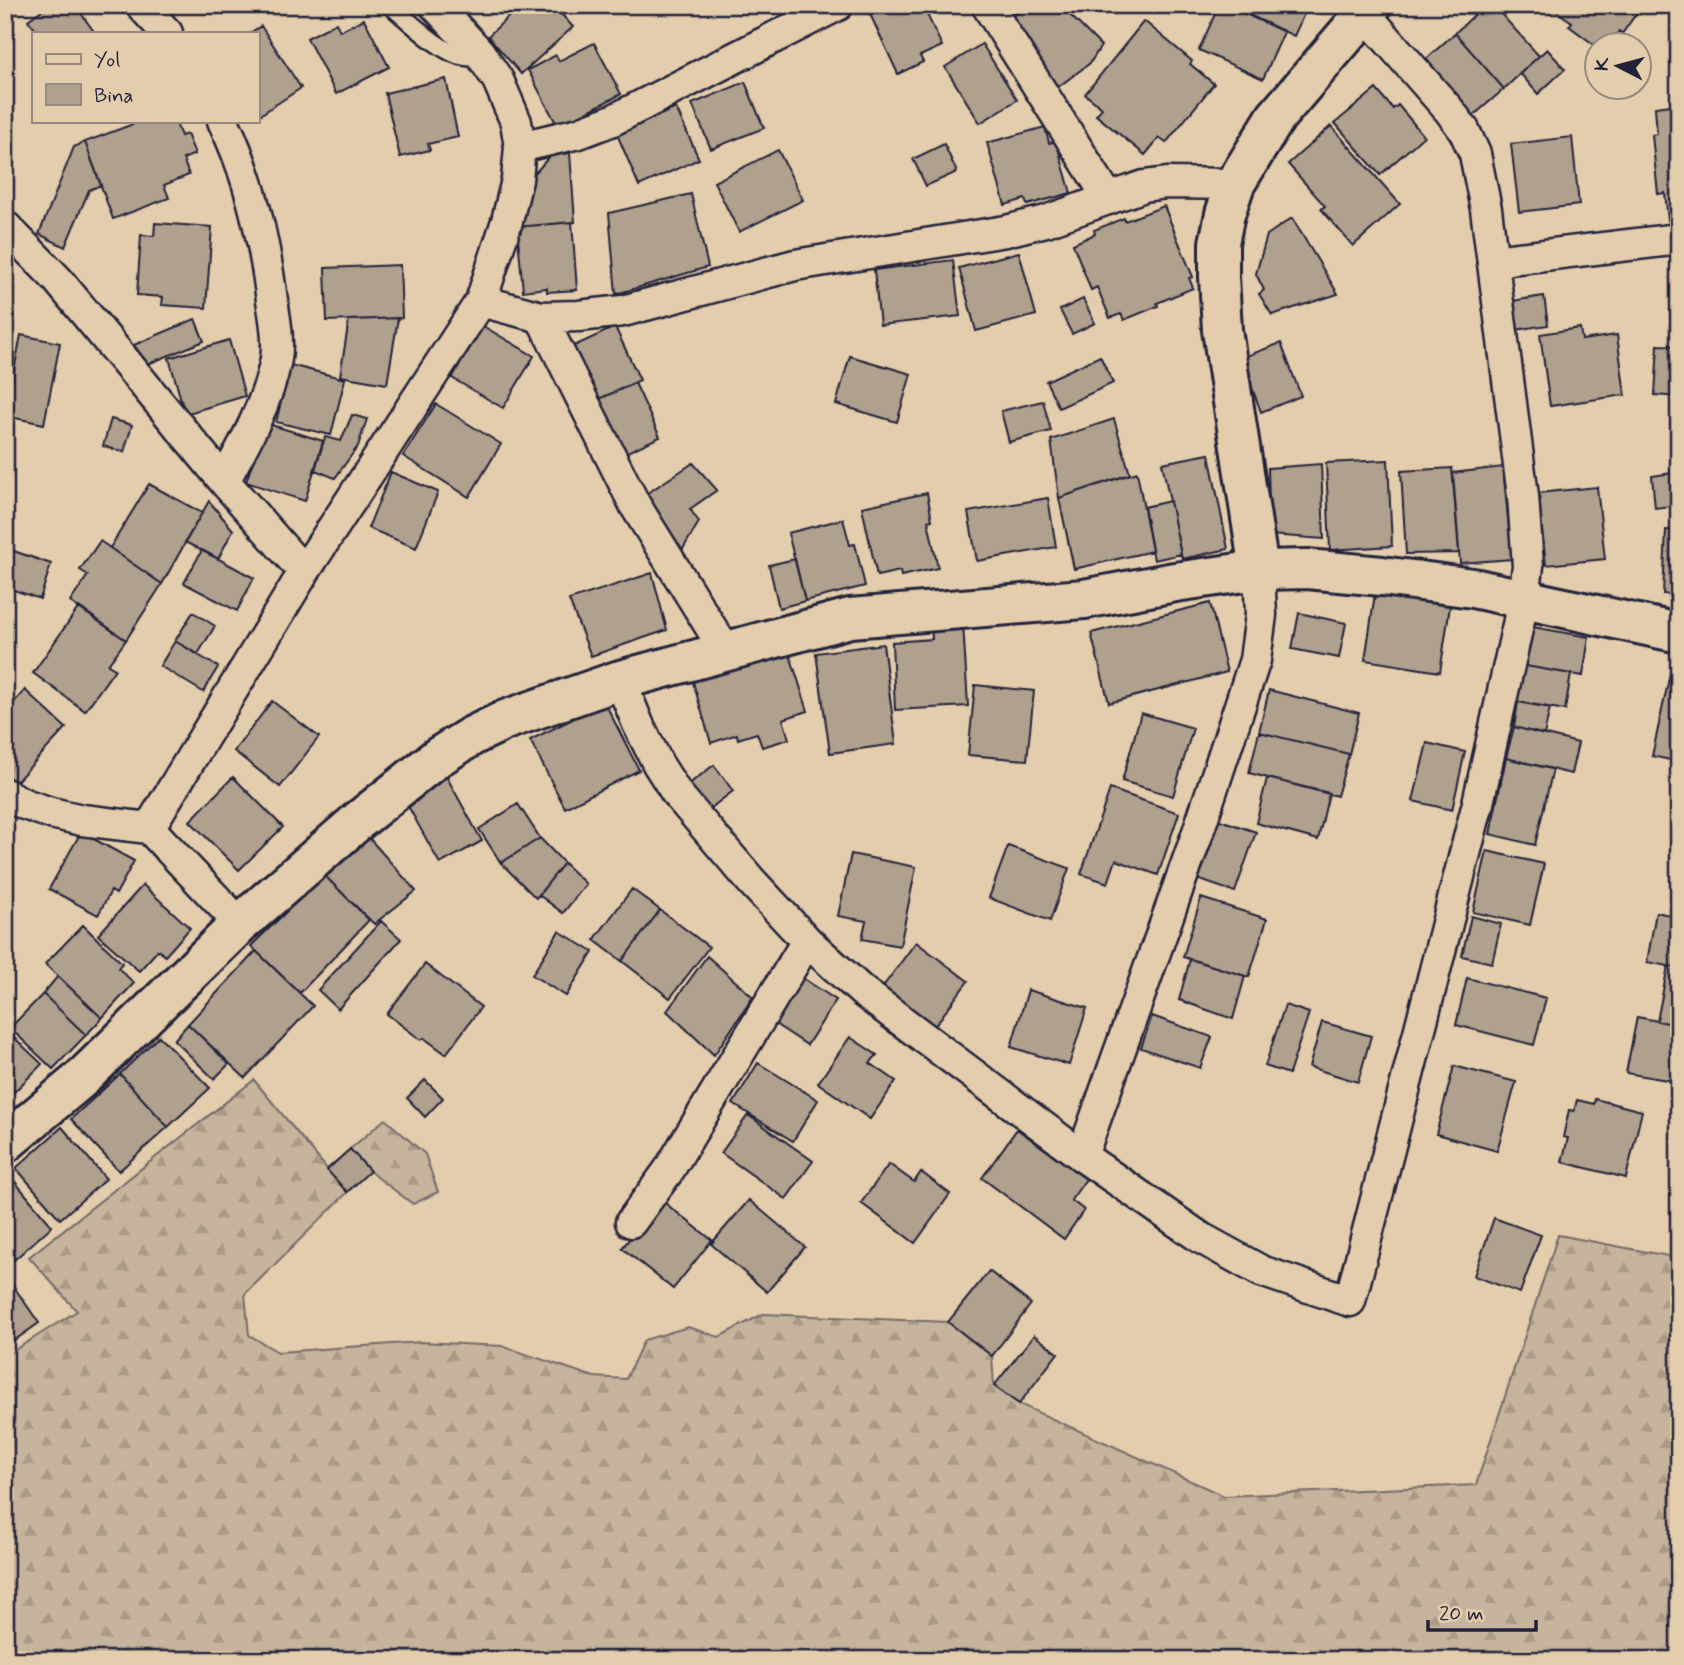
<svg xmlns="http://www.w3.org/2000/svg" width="1684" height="1665" font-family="Mynerve,sans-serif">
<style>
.forest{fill:url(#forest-firs);stroke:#746b6c;stroke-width:2}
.building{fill:#b0a08e;stroke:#22223b;stroke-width:2}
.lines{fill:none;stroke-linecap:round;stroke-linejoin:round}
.lane-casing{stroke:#22223b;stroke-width:21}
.street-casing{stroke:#22223b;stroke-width:35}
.secondary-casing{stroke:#22223b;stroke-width:44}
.lane{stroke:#e3cdac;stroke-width:16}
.street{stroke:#e3cdac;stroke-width:30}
.secondary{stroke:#e3cdac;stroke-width:38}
</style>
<defs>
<pattern id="forest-firs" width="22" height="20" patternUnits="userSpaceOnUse" patternTransform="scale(1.75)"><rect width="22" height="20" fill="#c7b49c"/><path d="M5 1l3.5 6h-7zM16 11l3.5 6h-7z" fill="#ab9a87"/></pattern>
</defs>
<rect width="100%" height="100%" fill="#e3cdac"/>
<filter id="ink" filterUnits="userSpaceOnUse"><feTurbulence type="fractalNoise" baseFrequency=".0143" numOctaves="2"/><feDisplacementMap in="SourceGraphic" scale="14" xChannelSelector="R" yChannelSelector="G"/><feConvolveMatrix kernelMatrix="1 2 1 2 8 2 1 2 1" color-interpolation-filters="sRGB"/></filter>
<g filter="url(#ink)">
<path class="forest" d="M254,1080l73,89 58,-50 40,35 13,38 -25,12 -44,-33 -124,123 4,41 29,17 143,-10 81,4 92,31 32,2 18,-39 44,-13 31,10 44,-23 185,8 44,34 2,30 25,18 205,92 252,-11 82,-250 121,23v402h-1674v-304l72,-45 -48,-54z"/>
<path class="building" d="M49,5h26l20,28h-57l-10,-13z
M521,5h32l20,22 -52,47 -33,-38z
M883,5h32l2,4 6,-3 19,40 -22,10 3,6 -25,12 -29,-62z
M1028,5h32l41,41 -11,17 -36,27 -44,-72z
M1219,5h7l58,27 -21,47 -64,-29z
M1228,5h80l-14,31z
M1485,5h8l46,51 -35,33 -49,-56z
M1540,5h102l-20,29 -3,-3 -10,15h-13l-27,-20 3,-4 -19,-13 -2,4z
M364,19l25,48 -53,27 -29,-56 29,-15 4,8z
M1144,21l48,40 -2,3 24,20 -48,59 -7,-5 -14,17 -49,-40 6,-7 -17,-14z
M261,26l40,62 -44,29v-84h-7z
M1455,33l49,56 -31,27 -49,-55z
M594,43l27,51 -63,33 -30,-57 28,-15 3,6z
M982,44l35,56 -37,23 -35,-56z
M1547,49l18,20 -27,25 -18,-21z
M446,79l12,58 -30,7 2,6 -30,7 -15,-64z
M745,82l19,46 -53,21 -19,-45z
M1376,89l17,20 5,-4 26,31 -44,39 -45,-52z
M1679,104v114l-11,2 -3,-27 -7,1 -6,-59 5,-1 -2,-27z
M676,108l23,51 -60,27 -22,-52z
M141,121h34l6,15 6,-2 8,20 -12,5 6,16 -25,10 5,13 -56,21 -28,-77z
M1331,126l69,78 -47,42 -32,-37 4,-3 -37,-42z
M1045,127l4,16 7,-2 15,52 -44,12 -2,-6 -20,6 -18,-62z
M1572,137l7,68 -60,7 -8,-68z
M85,142l16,43 -12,5 -24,57 -26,-13 35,-87z
M944,144l13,28 -31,14 -13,-27z
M778,150l25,50 -64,32 -25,-50z
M570,153l5,69 -58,5 10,-45 23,-26z
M691,194l17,73 -92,27 -7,-81z
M1164,206l29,71 -4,1 4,10 -36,15 1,3 -34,14 -3,-6 -11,4 -13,-31 -6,3 -18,-46 22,-10 -1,-4 30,-12 1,3z
M1292,218l46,76 -66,21 -13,-21 5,-4 -8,-16 11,-39z
M572,222l5,68 -30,2v-4l-24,3 -6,-64z
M155,223l57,4 -6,81 -44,-3 1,-8 -26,-2 4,-60 13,1z
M1019,252l17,63 -60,16 -17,-63z
M953,260l7,56 -80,9 -6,-55z
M400,265l2,53 -75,3 -2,-53z
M1544,296l4,29 -33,5 -3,-29z
M1083,299l12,24 -23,11 -12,-24z
M398,318l-11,66 -47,-8 9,-56z
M195,319l9,22 -56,23 -14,-19z
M483,326l51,30 -31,52 -51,-30z
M615,327l25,53 -43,20 -25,-53z
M1580,328l2,12 35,-5 8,60 -75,11 -10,-72z
M21,335l39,8 -16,81 -39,-8z
M229,340l16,56 -60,18 -16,-56z
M1281,343l20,53 -40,16 -20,-54z
M1658,345l21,1v51l-24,-2z
M850,356l61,18 -14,48 -61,-18z
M1100,356l13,27 -54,25 -13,-27z
M290,365l55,14 -14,56 -55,-13z
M635,383l25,54 -37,17 -26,-54z
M1043,401l8,30 -42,11 -8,-31z
M436,404l65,40 -32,53 -66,-41z
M352,415l15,4 -9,27 -23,32 -20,-8 10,-33 16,4z
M111,419l21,6 -8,27 -21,-6z
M1114,419l16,55 -71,24 -8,-58z
M265,423l58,18 -18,60 -59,-19z
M1209,454l19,95 -46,10 -20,-96z
M1388,460l4,86 -62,4 -4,-87z
M693,463l24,27 -27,19 9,13 -18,30 -35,-58z
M1321,464l3,75 -54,-4 -2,-67z
M1503,467l9,92 -52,4 -7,-90z
M1452,468l7,85 -53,1 -5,-83z
M391,472l47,20 -22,56 -48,-20z
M1137,472l15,79 -78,18 -15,-71z
M1679,472v33l-24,3 -3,-32z
M149,484l53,29 -40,71 -52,-36z
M1597,487l8,72 -59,6 -8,-72z
M927,493l5,27 -4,1 10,47 -37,8 -1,-5 -23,5 -15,-69z
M1048,498l8,49 -79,14 -9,-49z
M209,501l24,29 -15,29 -33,-17z
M1170,501l11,53 -27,6 -10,-53z
M843,519l7,26 5,-1 10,42 -60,15 -17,-68z
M1666,530l13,1v64l-16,-1z
M100,541l62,43 -36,56 -56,-38 18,-27 -8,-5z
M5,548l46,16 -11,35 -35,-12z
M202,550l52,28 -17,33 -53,-28z
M795,559l10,42 -26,7 -10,-43z
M652,573l15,57 -76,26 -22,-56z
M1375,594l75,12 -10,66 -75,-12z
M1210,603l17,69 -118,31 -18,-70z
M79,607l47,33 -18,25 7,4 -30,42 -52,-38z
M193,612l22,14 -17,28 -23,-13z
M1299,613l47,10 -7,35 -47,-9z
M963,623l5,83 -73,4 -3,-68 40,-3 -1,-15z
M1527,626l62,11 -6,39 -63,-11z
M175,641l43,26 -15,25 -43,-26z
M883,644l13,100 -66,9 -14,-100z
M788,649l20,62 -25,8 6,20 -27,8 -5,-14 -19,6 -1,-5 -26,9 -19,-64z
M1520,665l51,9 -6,36 -51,-9z
M1671,669l8,1v92l-27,-6z
M975,685l59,6 -7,69 -59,-5z
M25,690l41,38 -51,55 -10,-9v-62z
M1269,690l90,23 -10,41 -90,-22z
M272,701l47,36 -39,50 -46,-36z
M1518,702l32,6 -6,27 -30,-8z
M605,703l34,67 -74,38 -35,-68z
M1141,713l52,15 -20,68 -51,-15z
M1514,727l64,16 -7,31 -65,-16z
M1259,732l90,22 -12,42 -88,-23z
M1427,743l38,9 -13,58 -39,-9z
M1506,758l47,11 -18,76 -45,-11z
M714,765l19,26 -25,19 -19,-26z
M445,774l37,67 -42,23 -37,-67z
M233,777l50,50 -44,43 -49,-49z
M1267,778l62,15 -11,47 -62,-17z
M1110,789l69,24 -21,62 -42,-15 -8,23 -27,-9z
M518,804l22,34 -39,25 -22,-34z
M1217,819l39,13 -21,60 -38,-13z
M81,832l53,29 -18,33 -5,-3 -13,24 -49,-26z
M369,838l47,53 -42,33 -50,-49z
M540,838l24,25 -28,35 -35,-35z
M1008,846l61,22 -19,53 -61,-23z
M1487,851l57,13 -14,61 -57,-13z
M851,854l65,13 -16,79 -38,-7 4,-18 -28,-5z
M564,863l22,21 -23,29 -24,-18z
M324,875l45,45 -69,73 -49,-47z
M143,885l47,43 -25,28 -7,-6 -19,21 -41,-36z
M632,889l28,21 -38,51 -28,-21z
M1201,898l66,21 -18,58 -66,-20z
M660,910l49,37 -39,51 -48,-37z
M1656,912l23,5v51l-32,-6z
M1471,916l30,8 -9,39 -30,-7z
M381,921l20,18 -63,70 -20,-19z
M83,925l39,38 -4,5 16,15 -32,35 -57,-54z
M559,931l34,21 -27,44 -34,-21z
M916,942l52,39 -34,46 -52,-39z
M256,951l57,55 -68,72 -57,-54z
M707,956l46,41 -39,58 -47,-44z
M1190,959l55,17 -12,43 -54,-19z
M425,964l56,43 -35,47 -22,-16 -3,2 -34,-26z
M1668,966l11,2v57l-22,-4z
M58,976l44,42 -16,17 -43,-41z
M801,977l35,23 -29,45 -35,-23z
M1467,978l79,20 -12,47 -78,-20z
M1028,990l59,18 -18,57 -58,-18z
M43,994l43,41 -33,34 -43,-41z
M1285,1005l24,8 -20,61 -24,-8z
M1152,1016l60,21 -12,31 -59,-20z
M1637,1017l42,8v57l-53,-9z
M1322,1022l49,14 -13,46 -49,-15z
M188,1024l41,40 -15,15 -40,-39z
M5,1029l37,35 -37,37z
M159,1036l51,52 -42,39 -48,-53z
M850,1037l27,18 -7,8 26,18 -26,38 -52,-36z
M758,1063l60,37 -25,41 -60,-37z
M1454,1066l62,16 -19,69 -61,-17z
M120,1074l48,53 -49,44 -48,-52z
M425,1080l18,18 -18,19 -18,-19z
M1595,1099l47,12 -16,67 -64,-16 6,-24 -5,-1 6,-27 5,1 3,-11 17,4z
M748,1115l65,46 -27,38 -65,-46z
M62,1127l44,52 -46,40 -44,-51z
M1017,1129l69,50 -15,21 13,10 -20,29 -82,-61z
M350,1149l20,22 -23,21 -20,-22z
M889,1164l25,18 7,-10 29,22 -35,49 -54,-40z
M11,1177l41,49 -38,34 -9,-11v-67z
M661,1200l51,40 -39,49 -51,-41z
M749,1200l56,47 -38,45 -56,-48z
M1494,1218l47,17 -21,58 -46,-17z
M989,1271l42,33 -39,52 -44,-34z
M5,1274l34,49 -34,24z
M1034,1335l24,18 -39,51 -25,-18z"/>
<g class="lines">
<g class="lane-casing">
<path id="lane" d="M390,5c16,13 58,55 79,52 3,-1 6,-4 10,-5"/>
</g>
<g class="street-casing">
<path id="street" d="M141,5l26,28
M987,5l122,194
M223,121c27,55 41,118 49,179 3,19 7,40 4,59 -8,43 -31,84 -52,122
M520,147l59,-14 34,-13 225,-115
M5,226l52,53 167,202 80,91
M1493,261l186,-22
M481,301l60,16 38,-1 44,-5 172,-46 211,-34 40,-10 98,-35 23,-3 68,1
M541,317l94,188 90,145
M620,680l18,44 20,40 19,30 75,88 55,59 55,50 220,165 119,82 60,33 89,30 128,-498 46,-205 4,-32 -5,-70 -37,-287 -11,-55 -11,-24 -15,-20 -84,-96
M5,794l19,10 27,9 31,7 67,8 91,96
M149,828l155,-256 177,-271 26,-80 10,-41 3,-33 -4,-25 -18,-42 -19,-28 -44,-47
M1082,1156l115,-321 58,-175 6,-45 -2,-45
M631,1222l38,-52 138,-229"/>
</g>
<g class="secondary-casing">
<path id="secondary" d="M1259,570l-37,-240 -3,-53v-34l6,-29 10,-30 41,-67 96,-112
M5,1143l75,-63 160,-156 118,-103 80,-64 34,-21 33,-16 115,-40 230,-62 234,-19 91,-17 84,-12 48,-1 75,7 91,12 206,45"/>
</g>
<use href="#lane" class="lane"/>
<use href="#street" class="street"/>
<use href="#secondary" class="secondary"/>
</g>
</g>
<rect width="1684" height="1665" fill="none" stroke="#e3cdac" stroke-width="28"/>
<rect x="14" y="14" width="1656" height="1637" fill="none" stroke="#22223b" stroke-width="2.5" filter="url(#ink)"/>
<rect x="32" y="32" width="228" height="91" fill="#e3cdac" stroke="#96897f" stroke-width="2"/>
<rect x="46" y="54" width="35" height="10" fill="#e3cdac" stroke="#96897f" stroke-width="2"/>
<text x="94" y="66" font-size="21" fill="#22223b">Yol</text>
<rect x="46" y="84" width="35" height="21" fill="#b0a08e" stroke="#96897f" stroke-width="2"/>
<text x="94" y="102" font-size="21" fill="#22223b">Bina</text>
<g transform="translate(1618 66) rotate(276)"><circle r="33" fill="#e3cdac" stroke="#96897f" stroke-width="2"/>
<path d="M0-5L12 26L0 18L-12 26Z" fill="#22223b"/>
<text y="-10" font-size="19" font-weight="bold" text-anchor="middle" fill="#22223b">K</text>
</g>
<path d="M1428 1620v10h108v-10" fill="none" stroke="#22223b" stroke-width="3.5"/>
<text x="1439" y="1620" font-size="21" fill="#22223b" stroke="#e3cdac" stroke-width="5" paint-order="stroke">20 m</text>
</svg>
